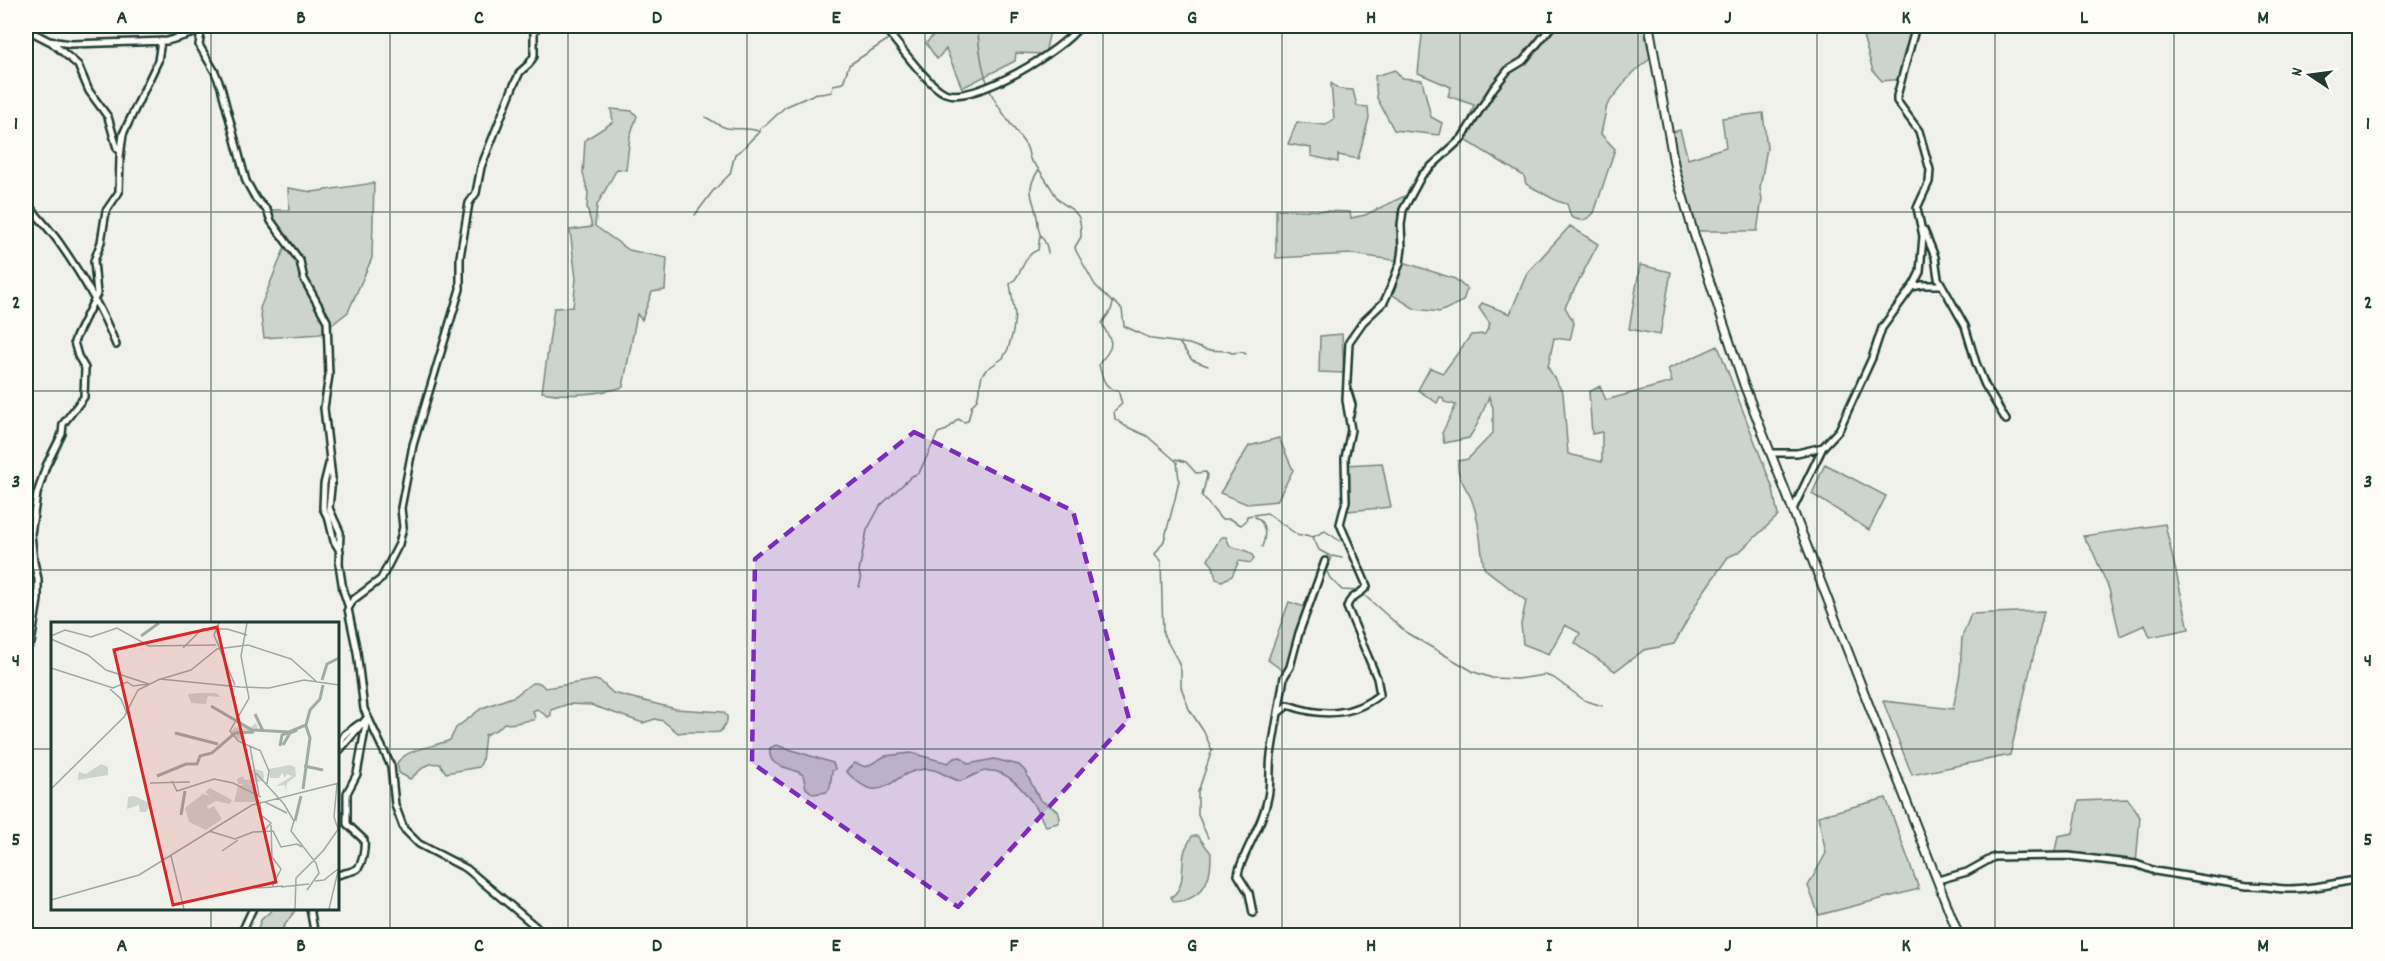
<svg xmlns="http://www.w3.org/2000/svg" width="2385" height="961" font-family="Dekko,sans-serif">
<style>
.green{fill:#cdd3cd;stroke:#768880;stroke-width:1.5}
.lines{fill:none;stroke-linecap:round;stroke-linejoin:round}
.stream{stroke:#6c8077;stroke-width:1.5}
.minor-casing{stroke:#1f3d34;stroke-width:10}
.major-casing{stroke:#1f3d34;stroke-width:11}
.minor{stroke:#fdfcf7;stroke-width:5}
.major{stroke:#fdfcf7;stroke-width:7}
.marked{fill:#7b2cbf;fill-opacity:0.2;stroke:#7b2cbf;stroke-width:4.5;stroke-dasharray:12 8;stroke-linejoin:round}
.grid{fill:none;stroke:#1f3d34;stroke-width:1.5;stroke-opacity:0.55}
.inset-river{fill:none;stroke:#9faca4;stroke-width:3}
.inset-road{fill:none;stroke:#9ca9a2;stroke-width:1.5}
.view{fill:#d62828;fill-opacity:0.15;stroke:#d62828;stroke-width:3}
.inset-edge{fill:none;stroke:#1f3d34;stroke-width:3}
.neatline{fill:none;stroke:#1f3d34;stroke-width:2}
.grid-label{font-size:20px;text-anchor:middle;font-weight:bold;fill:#1f3d34}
</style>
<rect width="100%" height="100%" fill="#f0f1eb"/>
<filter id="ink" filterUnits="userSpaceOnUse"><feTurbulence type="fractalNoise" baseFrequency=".0167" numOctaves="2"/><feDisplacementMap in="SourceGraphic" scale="12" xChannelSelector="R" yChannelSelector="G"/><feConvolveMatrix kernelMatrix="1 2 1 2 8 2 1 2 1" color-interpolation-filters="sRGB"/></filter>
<g filter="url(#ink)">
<path class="green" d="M942,26h109l-6,28 -29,-1 -1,8 -53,27 -16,-39 -9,10 -11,-16z
M1423,26h102l53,4 1,-4h65l6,33 -18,14 -25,32 -6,29 14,15 -21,64c-8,8 -13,9 -23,4l-4,-13 -10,-3 -31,-17 -2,-8 -62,-38 12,-33 -26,-9 3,-9 -33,-14z
M1893,26h23l-13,53 -21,2 -9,-10 -10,-35 30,-9z
M1395,70l7,8 20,2 9,37 11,6 -3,12 -45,-5 -17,-32 -2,-22z
M1331,83l8,6 14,1 4,16 11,1 1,11 -11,41 -20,-4v7l-27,-6v-8l-23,-4 9,-22 29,3 8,-6z
M611,109l21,2 5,5 -7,20 -4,34 -9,-1 -20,36 -2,21 34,24 38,8 -2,32 -13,2 -10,28 -5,-6 -14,73c-23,7 -57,10 -81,5l12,-84 19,-1 3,-28 -6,-49 22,-3 -5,-20 1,-14 -5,-20 2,-33 28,-18z
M1763,113l4,35 -7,40 2,11 -5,32h-64l-24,-98 11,-3 8,29 38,-12 -4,-29z
M374,183l-2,75 -24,54 -28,22 -56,4 -4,-30 27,-66 -20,-32h22l-1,-22 24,4z
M1413,192l-10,18 -3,51 55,18 12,10 -4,12 -23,11 -25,-3 -27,-17 12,-31 -48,-7 -76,4v-49l74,3 1,6 14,-3z
M1570,226l28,18 -33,63 9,16 -4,17 -16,-2 -6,29 15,26 5,61 34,8v-30l-10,2 -3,-42 11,-6 6,14 66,-18 -4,-13 50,-23 55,143 5,27 -39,36 -11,5 -26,37 -28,50 -30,6 -29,21 -40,-28 5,-10 -15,-8 -16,29 -26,-10 -2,-20 5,-23 -42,-33c-4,-23 -4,-50 -14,-72 -6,-12 -14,-21 -12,-35l10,-2 25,-26v-25l-4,-11 -12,28 -8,13 -25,5 -2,-10 14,-28 -12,-3 -1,-4 -3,-1 -3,6 -19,-13 12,-22 13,5 28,-38 14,-1 5,-10 -11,-16 3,-5 28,11 17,-41z
M1640,265l31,7 -11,63 -31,-6z
M1342,334l2,39 -25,-1 1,-36z
M1279,438l14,32 -16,31 -30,3 -27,-11 29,-47z
M1382,463l9,44 -43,4 -3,-46z
M1825,464l61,32 -17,34 -57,-36z
M2165,524l24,105 -39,8 -5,-12 -25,11 -11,-47 -16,-37 -10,-16z
M1222,537h4l4,9c9,4 20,3 24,12l-3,5 -12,-2 -7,15 -10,5 -6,-2 -3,-13 -5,-6 12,-22z
M1289,602l19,6 -22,65 -18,-13z
M2044,611l-34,144 -98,20 -29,-74 70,8 7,-36 2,-36 9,-23z
M595,680l6,2 12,11 63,16 47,3 4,4v6l-7,10c-15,2 -27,-2 -42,1l-15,-12 -8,-2 -12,4 -52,-18 -23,-1 -17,6v5l-3,2 -11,-8 -4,2 2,7 -1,2c-12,0 -19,6 -30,3l-6,6 -13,6 -3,26 -3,6 -33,6 -6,-9c-14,-3 -20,7 -30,15l-11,-6 -2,-10c10,-15 37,-16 53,-23l6,-12 26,-20 33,-12 17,-13h8l5,5z
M776,745l57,18 2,6 -3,2 -2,17 -3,4 -14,2 -7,-6 -3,-13c-13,-10 -36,-5 -33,-27z
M911,753l37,10 6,-5 7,-1 7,7 26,-5 25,6 6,6 15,29 18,11 2,7 -2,5 -12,3c-5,-5 -5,-11 -9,-17 -11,-16 -29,-41 -51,-38 -10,1 -17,8 -26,10 -13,-3 -22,-13 -35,-12 -36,2 -41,43 -79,2l9,-8 11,4 19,-11z
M1886,798l33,91 -100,26 -11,-29 18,-33 -8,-37z
M2128,799l12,18 -4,47 -82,-8 4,-20 15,-3 6,-32z
M1192,836h6l13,17c1,26 -8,47 -37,49l-3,-5c16,-10 9,-32 14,-47 2,-5 5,-10 7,-14z
M273,909h23l-18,26h-22l5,-15z"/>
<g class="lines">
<path class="stream" d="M978,26c0,21 6,58 18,76 9,15 19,28 29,42 4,5 3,12 6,17 7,4 21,29 27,38 6,7 17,10 21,19 2,5 2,13 2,19l-6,10 1,4 19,34 18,18 -2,7 -9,13c3,10 14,18 6,29 -3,6 -7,7 -9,13 3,12 6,25 19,25l4,14 -8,7 1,8 10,7 22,10 30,26 2,18 -4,19 -11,42 -9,13 6,8 2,72 15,27 3,10v16l8,22 15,23 8,18 -14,42v23l10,23
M705,117c7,3 14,9 22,11 11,2 23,-1 33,4
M1038,171c-13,20 -5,25 -1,46 1,5 1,15 4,19 4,6 6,8 7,17
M695,215l18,-24 17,-17 5,-20c11,-5 15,-16 25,-22v-4l6,-3 19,-18 32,-14 4,1 11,-2 1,-7 10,-2 6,-18 49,-32 6,-7
M1113,301l9,8 2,17 28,13 37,5 17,6 21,1 5,2 10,-1 4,2
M1180,344l12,16 16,6
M1176,459l10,3 10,11 10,-1 1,4 -5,20 19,23h9l11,6 5,-4 1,-5 20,-3 32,23 7,-1 7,2 6,13 11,6 1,4 -5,10 4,8 12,12 16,1
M1255,517c12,6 11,20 7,30
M1313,537l12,-6 15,10
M1332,556l10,2
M859,587l2,-7 -2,-9 8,-41 13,-24 32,-30 7,-3 19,-40 9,-3 11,-11 6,3 4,-1 4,-16 5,-5 5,-25 4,-5 17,-12 5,-9 5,-17 2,-17 -5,-31c13,-8 12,-29 28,-34l2,-15
M1363,594l44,39 67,39 18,6 25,1 28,-4 9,3 30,22 18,6"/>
<g class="minor-casing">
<path id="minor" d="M202,26l-3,19 16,27 6,15 25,94 10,18 11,11 4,11 29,40 4,18 23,42 2,54 -5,33 8,70 -3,30 11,24 -1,32 4,26 5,15
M537,26l-3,7v23l-5,8 -9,8 -7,15 -32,80 -5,26 -7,10 -9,54v32l-47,156 -12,63 2,19 -4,17 -18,35 -28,21 -5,9 9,43 7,57 27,57 4,39 9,24 15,15 48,25 80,67
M883,26c14,16 44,59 62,67 29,12 118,-43 135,-67
M26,29l23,12 22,3 96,-3 27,-8 17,-7
M51,42l27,23 11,26 19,26 9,31 3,3
M26,202c10,13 22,25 32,39 24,34 43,66 58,104
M1924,230l11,27 3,21 27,48 11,37 9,22 21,35
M1912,287l10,-2h20
M1348,392l4,13 -2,10
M1772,453h25l26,-6
M329,464l-5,20 -1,24 6,12 5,21 6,10
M1794,507l29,-60 16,-17 33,-72 10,-30 32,-44 6,-12 3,-36 -6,-28 12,-26 1,-12 -11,-39 -22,-30v-5l19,-70
M26,649l5,-6 7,-43v-21l-4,-17 -3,-28 6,-40 9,-28 16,-32 1,-10 21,-27 1,-29 -7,-12 -4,-14 2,-5 21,-43 -3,-33 7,-19 5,-31 13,-19 1,-35 3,-23 35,-73 3,-20
M1278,713l10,-8c33,12 64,12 92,-11l-3,-16 -30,-71c3,-12 14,-12 20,-21l-27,-62 6,-23 -1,-43 6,-28 -5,-30 3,-58 14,-20 21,-20 6,-13 10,-26 2,-15 -1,-23 2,-15 19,-35 40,-37 31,-49 15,-19 15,-9 29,-35
M338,746l7,-12 14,-10
M338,752l28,-33
M338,875c5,-2 14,-3 19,-6 6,-5 8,-22 7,-29l-17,-16v-31l10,-19 10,-55
M1938,880l29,-8 27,-15 75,-1 67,8 19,7 92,15c15,-1 28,3 42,3 25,0 47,-6 71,-10
M310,908l5,28
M1253,913l-4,-20 -11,-18 1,-5c8,-25 24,-46 29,-73 3,-13 1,-28 3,-42 4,-26 9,-52 13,-78l6,-10 9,-34 26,-72
M240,936l13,-28"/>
</g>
<g class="major-casing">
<path id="major" d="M1649,26l26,143 18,62 51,154 215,551"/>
</g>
<use href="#minor" class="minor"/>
<use href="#major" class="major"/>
</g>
</g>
<path class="marked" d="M914,432l159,79 56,208 -171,188 -206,-144 3,-204z"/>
<path class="grid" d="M211,26v598M390,26v910M568,26v910M747,26v910M925,26v910M1103,26v910M1282,26v910M1460,26v910M1638,26v910M1817,26v910M1995,26v910M2174,26v910M26,212h2334M26,391h2334M26,570h2334M26,749h26M338,749h2022M211,908v28"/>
<g transform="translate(51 622)">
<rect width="288" height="288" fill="#f0f1eb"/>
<path d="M147,71h18l5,4 -13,-1 -2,8 -15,-1 -3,-9zM203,94l4,14 -14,2 1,7 -8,1 -6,-8 4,-5 8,2 -3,-7 11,5 5,-4zM50,142l7,3v8l-30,5 1,-8 7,2zM239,143l5,2 1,9 -9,7 -1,8 -1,-6 -9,1 16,-10 -5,-2 -2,4 -3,-5 -3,5h-9l-1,-9zM204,147l8,2 1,5 -1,5 -12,2 7,19h-24l4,-16 6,-2h-6l-1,-5 6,-3 1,4 9,-1 -5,-8zM159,166l22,12 -2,4 -14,-3 -9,5 1,3 6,-3 8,13 -16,11 -17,-8 -4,-14 18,-14 7,2 -5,-4zM83,174l18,8 -6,8h-6l-1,-7 -12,4 1,-12z" fill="#cdd3cd"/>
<path class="inset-river" d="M90,14l18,-13M271,58l5,-16 12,-6M160,84l41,24 37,2 17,-7 4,-15 10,-11 3,-14M204,92l8,17M124,111l43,11M232,123l7,-12 7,-3M229,124l2,-11 7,-3M253,144l19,4M106,154l29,-12h11l3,-8 12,-3 23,-20 19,-1M252,167l7,-51 -4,-12M130,193l4,-24M244,199l6,-25"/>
<path class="inset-road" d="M168,1l-5,12 21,50M196,1l-6,33 8,42 -19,33 8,10 23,10M0,14l14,-6 26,7 26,-9 32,18 67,-1M0,17l37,16 18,15 43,14M132,26l19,-19h25l20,6M0,46l62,20 14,-6 6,4 16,-2M110,57l30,-9 26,-21 31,-4 43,14 26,23M59,67l11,10 6,15M199,124l9,49M209,128l9,21 -2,13M205,151l28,31 10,17 -3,10 25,32 3,10 -12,17M121,159l5,10 37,-12 19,4 28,14M99,161l40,-1M286,162l-3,33 4,12M0,167l73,-72 14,-27 22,-11 80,8 29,1 35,-8 35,5M209,180l1,13 10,8 -8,9M214,180l22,11M220,203l1,32 9,12 -9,18 11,-1M158,209l26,8 18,-7 20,-1 8,16 16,-3 5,3M171,229l16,-11M120,234l13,53M264,259l9,-1 14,-11M230,265l28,-3M204,266l19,-1M0,278l88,-25 113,-70 87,-22M244,287l1,-31 27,-27 16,-23M278,287l10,-42"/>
<path class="view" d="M166,5l59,255 -103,23 -59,-255z"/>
<rect width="288" height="288" class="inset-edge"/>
</g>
<rect width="2385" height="961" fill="none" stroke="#fdfcf7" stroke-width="66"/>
<g transform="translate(2310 75) rotate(283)" stroke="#fdfcf7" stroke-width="4.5" paint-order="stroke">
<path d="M0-4.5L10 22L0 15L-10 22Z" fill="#1f3d34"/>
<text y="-9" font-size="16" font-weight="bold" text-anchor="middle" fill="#1f3d34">N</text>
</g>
<rect x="33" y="33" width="2319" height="895" class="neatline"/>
<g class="grid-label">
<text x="122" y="23">A</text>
<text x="301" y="23">B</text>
<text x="479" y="23">C</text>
<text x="657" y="23">D</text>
<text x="836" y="23">E</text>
<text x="1014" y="23">F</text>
<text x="1192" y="23">G</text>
<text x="1371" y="23">H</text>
<text x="1549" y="23">I</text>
<text x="1728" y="23">J</text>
<text x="1906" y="23">K</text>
<text x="2084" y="23">L</text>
<text x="2263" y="23">M</text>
<text x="16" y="129">1</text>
<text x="2368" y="129">1</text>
<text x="16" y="308">2</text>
<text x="2368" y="308">2</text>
<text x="16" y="487">3</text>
<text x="2368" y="487">3</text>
<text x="16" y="666">4</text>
<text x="2368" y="666">4</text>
<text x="16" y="845">5</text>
<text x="2368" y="845">5</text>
<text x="122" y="951">A</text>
<text x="301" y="951">B</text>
<text x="479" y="951">C</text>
<text x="657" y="951">D</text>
<text x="836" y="951">E</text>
<text x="1014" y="951">F</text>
<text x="1192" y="951">G</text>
<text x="1371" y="951">H</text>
<text x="1549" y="951">I</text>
<text x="1728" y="951">J</text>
<text x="1906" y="951">K</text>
<text x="2084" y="951">L</text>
<text x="2263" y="951">M</text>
</g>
</svg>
